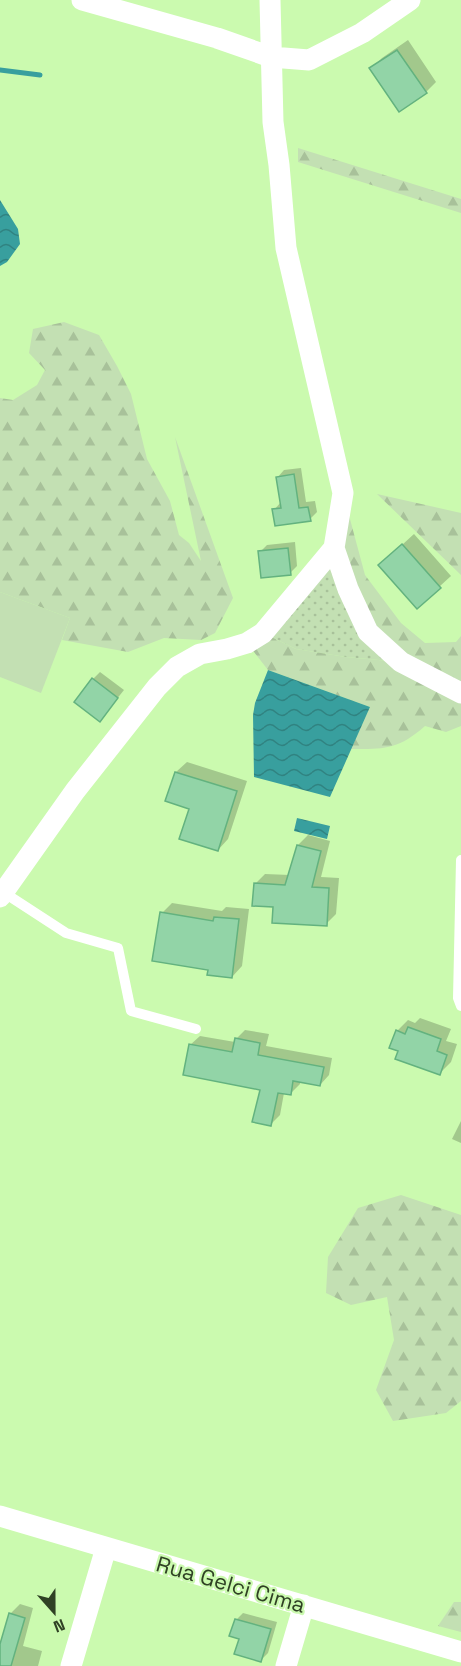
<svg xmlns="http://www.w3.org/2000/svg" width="461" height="1666" font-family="'Space Grotesk',sans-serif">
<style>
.green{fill:url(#green-dots)}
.forest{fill:url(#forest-firs)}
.pitch{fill:#c3e0b3}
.water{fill:url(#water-waves)}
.shadow{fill:#0003}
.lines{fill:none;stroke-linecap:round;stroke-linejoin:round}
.stream{stroke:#389f9e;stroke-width:5}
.building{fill:#92d4a7;stroke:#63b27f;stroke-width:1.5}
.lane{stroke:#fff;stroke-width:10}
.street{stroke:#fff;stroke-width:21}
.labels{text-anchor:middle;stroke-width:4.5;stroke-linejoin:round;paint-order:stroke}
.street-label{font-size:22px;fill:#2f4124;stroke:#cbfaaf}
</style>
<defs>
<pattern id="green-dots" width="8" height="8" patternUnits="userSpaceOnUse" patternTransform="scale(1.5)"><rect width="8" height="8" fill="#c3e0b3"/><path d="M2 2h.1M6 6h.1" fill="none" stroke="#a8c19a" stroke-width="1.8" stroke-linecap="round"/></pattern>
<pattern id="forest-firs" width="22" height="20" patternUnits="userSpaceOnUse" patternTransform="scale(1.5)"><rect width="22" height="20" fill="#c3e0b3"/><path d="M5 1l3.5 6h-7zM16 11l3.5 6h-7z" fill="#a8c19a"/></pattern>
<pattern id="water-waves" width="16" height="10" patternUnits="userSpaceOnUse" patternTransform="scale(1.5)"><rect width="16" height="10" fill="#389f9e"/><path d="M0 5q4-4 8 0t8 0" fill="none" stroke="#308381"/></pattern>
</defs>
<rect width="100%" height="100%" fill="#cbfaaf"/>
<path class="green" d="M334,548l67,114 -55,-5 -50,-8 -33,-16z"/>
<path class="forest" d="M298,148l163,51v14l-163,-51z
M64,322l35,13 18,31 14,28 16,65 23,42 9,34 10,8 12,18 -26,-124 58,161 -18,35 -14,7 -37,-2 -36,14 -66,-12 8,-22 -70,-26v-194l13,2 24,-15 8,-15 -16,-17 4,-24z
M343,493l22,82 36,48 24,20 31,-1 5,-6v90l-15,6 -21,-6c-27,24 -41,23 -74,23l19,-42 -102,-37 -21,-27 16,-10 33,16 50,8 54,5 -32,-30 -34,-84z
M377,494l84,19v62z
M401,1195l60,20v186l-15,12 -53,8 -17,-31 18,-50 -7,-43 -36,8 -25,-12 2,-36 30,-49z
M454,1602h7v30l-23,-6z"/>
<path class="pitch" d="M0,592l70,26 -29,75 -41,-16z"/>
<path class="water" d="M0,200l18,29 2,15 -13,18 -7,4z
M268,670l102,37 -40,90 -76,-20 -1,-62 2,-12z
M297,818l33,8 -3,13 -33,-8z"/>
<path class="shadow" d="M408,40l28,42 -10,10 -55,-23 11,-11z
M301,468l5,34 9,-1 2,11 -7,7 -36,-9 7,-8 -4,-24 7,-8z
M414,534l37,42 -34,31 -26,-52z
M295,542l2,24 -7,7 -30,-21 7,-7z
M100,672l24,18 -24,30 -7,-41z
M187,762l60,19 -19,58 -10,11 -27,-42 -15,-36z
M308,835l22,6 -9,36 18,1 -3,36 -10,10 -51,-18 -20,-22 10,-10 25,1 8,-30z
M172,903l50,8 4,-4 23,2 -7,57 -10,11 -23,-8 -47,-56z
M420,1018l31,11 -5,12 11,3 -6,18 -11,11 -41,-23 -2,-19 11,-11 7,3z
M245,1030l24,4 -3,12 66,12 -3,17 -9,10 -20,-4v3l-10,10 -6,-1 -4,22 -10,10 -9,-36 -71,-44 10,-9 35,6 1,-3z
M461,1121v22l-9,-4z
M20,1604l13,4 -10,38 19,5 -4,15h-38v-22l10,-30z
M243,1613l34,9 -9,31 -7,7 -21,-22 -4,-18z"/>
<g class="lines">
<path class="stream" d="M0,70l40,5"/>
</g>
<path class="building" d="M397,50l30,43 -28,19 -30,-44z
M294,474l5,34 9,-1 3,14 -36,5 -3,-17 9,-1 -5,-31z
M402,544l39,44 -24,21 -39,-44z
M288,548l3,27 -30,3 -3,-27z
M92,678l26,20 -18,24 -26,-20z
M175,772l62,19 -19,60 -39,-12 10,-30 -24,-8z
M297,845l24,6 -9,36 17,1 -2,38 -55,-3 1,-16 -21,-1 2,-23 31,2z
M160,912l53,9 1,-4 25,2 -7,59 -25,-3 1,-5 -56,-9z
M408,1027l33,12 -4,12 10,4 -7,20 -45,-16 3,-8 -9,-3 7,-18 9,4z
M235,1038l25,5 -2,12 66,12 -4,19 -27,-5 -2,14 -13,-2 -7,33 -19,-4 8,-32 -77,-15 6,-31 43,8z
M9,1613l16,5 -14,48h-11v-22z
M235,1619l36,10 -10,33 -27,-8 5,-15 -10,-3z"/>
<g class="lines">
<path class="lane" d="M461,860l-3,138 3,8
M3,892l63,41 52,15 13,63 65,18"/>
<path class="street" d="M82,0l135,38 54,19 38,3 53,-27 48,-33
M270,0l3,122 6,43 7,83 57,245 -9,55 14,41 20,43 33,30 60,31
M0,897l75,-106 82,-104 20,-20 23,-13 27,-5 20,-6 16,-10 71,-85
M0,1516l461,136
M71,1666l35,-118
M286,1666l18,-61"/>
</g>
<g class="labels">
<g class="street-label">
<text transform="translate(231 1584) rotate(16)" y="8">Rua Gelci Cima</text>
</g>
</g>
<g transform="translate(54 1612) rotate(159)" stroke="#cbfaaf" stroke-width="4.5" paint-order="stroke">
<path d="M0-4.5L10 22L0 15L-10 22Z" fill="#2f4124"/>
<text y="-9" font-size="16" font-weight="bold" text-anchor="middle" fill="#2f4124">N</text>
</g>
</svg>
